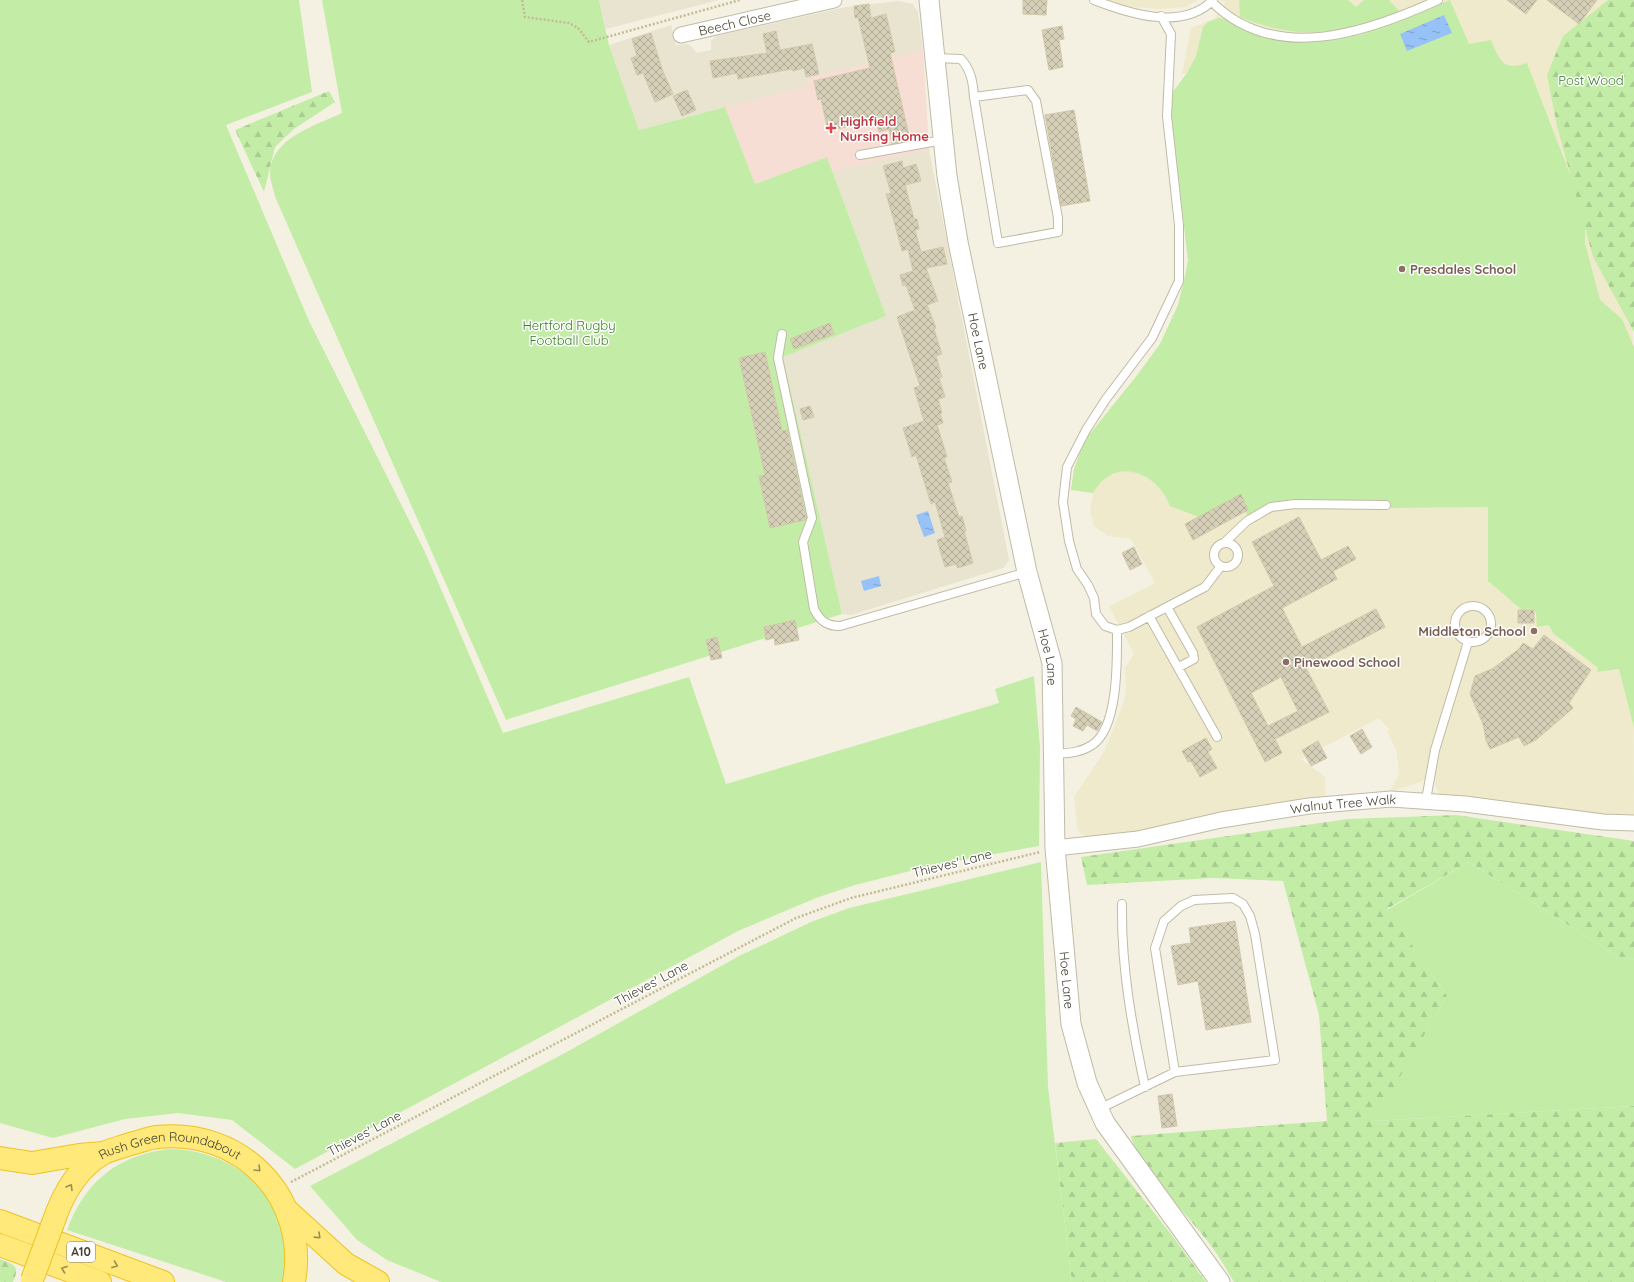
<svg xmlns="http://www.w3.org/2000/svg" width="1634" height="1282" font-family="Quicksand,sans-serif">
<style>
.residential{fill:#e8e4d0}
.education{fill:#efeacb}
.medical{fill:#f6ded5}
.green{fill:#c3eda7}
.forest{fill:url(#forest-firs)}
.water{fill:url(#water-ripples)}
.building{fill:url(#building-cross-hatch);stroke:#d2c8aa;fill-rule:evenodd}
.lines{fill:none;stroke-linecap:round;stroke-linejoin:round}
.service-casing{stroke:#c0bba5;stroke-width:10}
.minor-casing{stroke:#c0bba5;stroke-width:17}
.tertiary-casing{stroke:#c0bba5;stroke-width:21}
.trunk-casing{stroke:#efc222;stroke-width:24}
.path{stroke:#c4ba94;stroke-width:2.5;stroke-dasharray:2 2;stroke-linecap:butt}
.service{stroke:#fff;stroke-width:8}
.minor{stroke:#fff;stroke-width:15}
.tertiary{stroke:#fff;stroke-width:19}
.trunk{stroke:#ffe97a;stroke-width:22}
.trunk-bridge-casing{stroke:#efc222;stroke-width:24;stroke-linecap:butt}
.trunk-bridge{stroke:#ffe97a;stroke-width:22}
.oneway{stroke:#998d53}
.health-dot{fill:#e0444e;stroke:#fff;stroke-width:1.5}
.education-dot{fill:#8d6e63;stroke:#fff;stroke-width:1.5}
.labels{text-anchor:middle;stroke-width:3;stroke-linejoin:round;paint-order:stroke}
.shield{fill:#fff;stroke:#7e7b70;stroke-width:1}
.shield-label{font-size:12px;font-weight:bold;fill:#464233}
.street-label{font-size:13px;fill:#464233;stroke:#fff}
.park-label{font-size:13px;fill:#357e20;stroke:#fff}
.health-label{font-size:13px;font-weight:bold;fill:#be3a42;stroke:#fff;text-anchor:start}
.education-label{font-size:13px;font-weight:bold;fill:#785e54;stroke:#fff;text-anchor:start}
</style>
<defs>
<pattern id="forest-firs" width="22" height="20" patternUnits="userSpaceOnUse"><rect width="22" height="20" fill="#c3eda7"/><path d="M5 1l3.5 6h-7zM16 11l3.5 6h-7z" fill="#a9cc90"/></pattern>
<pattern id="water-ripples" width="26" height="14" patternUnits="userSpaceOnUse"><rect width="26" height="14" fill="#97c2f8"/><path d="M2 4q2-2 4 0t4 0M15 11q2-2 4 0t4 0" fill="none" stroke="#7d9fc9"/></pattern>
<pattern id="building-cross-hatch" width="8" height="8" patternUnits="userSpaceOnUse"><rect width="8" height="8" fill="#d6cfb7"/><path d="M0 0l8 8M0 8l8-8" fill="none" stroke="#afaa95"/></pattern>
</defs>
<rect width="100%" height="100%" fill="#f4f1e3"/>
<path class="residential" d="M599,0h120l-113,29z
M899,1l14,3 5,8 5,38 6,100 80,410 -6,8 -152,47 -9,-1 -59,-257 103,-41 -59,-159 -72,27 -30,-77 -86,23 -30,-85 62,-20 5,20 12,-1 6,5 2,4 15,-3v-9l5,-5 130,-29z"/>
<path class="education" d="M1103,0h95l-12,7 -26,2 -29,-2z
M1217,0h415l2,817 -30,-1 -66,-10 -98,-10 -6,-14 -9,-2 -36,13 10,-19 -3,-25 -9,-17 3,-2 -11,-12 -78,41 24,18 1,27 -197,31 -39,4 -10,-6 -3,-6 -3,-30 31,-47 19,-49 2,-14 -1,-19 9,-14 -25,-48 46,-23 -24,-44 -23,-3 -14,-10 -4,-15 3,-18 -22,-3 3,-21 7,-19 8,-15 49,-61 22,-30 18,-39 10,-44 -18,-156 2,-12 14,-19h-4l9,-46 24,-10 10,-16z"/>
<path class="medical" d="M923,50l6,100 -97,21 -5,-14 -72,27 -30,-77 83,-21v-8z"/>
<path class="green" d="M0,0h299l13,92 -86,33 83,196 116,231 78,181 186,-56 37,107 273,-81 -4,-14 39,-13 6,71 -1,99 -109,20 -75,19 -39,13 -78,33 -443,238 -63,-49 -54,-7 -53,6 -72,19 -53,-15z
M322,0h277l10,45 30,85 86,-23 30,77 72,-27 59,159 -103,41 59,257 -336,106 -230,-521c-2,-8 -6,-18 -6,-27 2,-35 47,-47 72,-59z
M1239,0h109l8,7 8,-7h25l11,12c-59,21 -100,30 -160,5z
M1450,0l19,44 22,-4c8,19 12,32 36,23l58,150v30l15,57 22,19 12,28v381l-15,-59 -22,3 1,-4 -45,-35 -4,-8 -12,2 -1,-15 -5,-3 -9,1 -34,-29v-74l-208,2 -30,11 -9,-16 -32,17 -39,-15c-13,-34 -55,-51 -77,-13l-22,-3 3,-21 7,-19 8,-15 49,-61 22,-30 18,-39 7,-29 3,-15 -18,-156 2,-12 15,-20 9,-17 7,-29 5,-5 11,-4 6,1 20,12 43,9h41l34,-6z
M1041,862l7,225 24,195h-631l-54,-22 -30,-20 -47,-54 253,-132 176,-98 72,-34 38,-14z
M1469,862l148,94 17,4v146l-261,15 74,-125 -60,-86z
M168,1149c59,0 115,39 118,103 0,10 -2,20 -2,30h-58l-159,-52c18,-48 49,-74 101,-81z"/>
<path class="forest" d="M1608,0h26v332l-41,-75 -36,-131 -10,-51 16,-39z
M329,91l6,11 -41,27 -19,18 -11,45 -29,-62z
M1456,815l178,26v119l-17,-4 -148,-94 -82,47 60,87 -73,125 260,-15v176h-400c-9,-15 -18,-31 -29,-44 -19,-25 -68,-73 -74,-102l196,-15 -8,-106 -36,-134 -70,-3 -126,7 -6,-28 267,-38z
M1096,1139l78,99 32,44h-134l-17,-139z
M0,1259c15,6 20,7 13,23h-13z"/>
<path class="water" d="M1444,15l8,18 -45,18 -7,-17z
M928,511l7,22 -11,4 -8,-22z
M879,576l2,10 -17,5 -3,-10z"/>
<path class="building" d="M1023,0h24l-1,15 -23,-1z
M1507,0h30l-11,14z
M1547,0h50l-18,24z
M869,4l2,14 15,-4 9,38 -5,1 20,87 -18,4 -3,-15 -10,3 -3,-12 -48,11 -7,-32 -3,1 -4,-19 56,-13 -12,-51 -3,1 -1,-12z
M1062,26l2,13 -5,1 4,27 -14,3 -7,-40z
M776,31l4,19 32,-6 7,30 -13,3 -2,-9 -11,3 -1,-2 -54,10 -1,-6 -24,5 -3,-17 57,-8 -4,-19z
M651,33l11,36 11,25 -18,8 -12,-29 -6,2 -6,-17 6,-2 -5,-17z
M687,90l9,20 -14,6 -9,-20z
M1074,110l16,91 -29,5 -16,-91z
M902,161l1,7 13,-4 5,17 -16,4 9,34h3l2,10 -4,1 6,22 22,-5 4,17 -21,4 12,33 -11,4 9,23 -2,1 8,25 -6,2 6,21 -3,1 6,19 -7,2 4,14h-2l3,10 -6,2 10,32 -3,1 8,24 -4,1 11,34 3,-1 4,15h-2l9,32 -15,5 -2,-4 -11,3 -8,-27 8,-3 -10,-35 -4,2 -15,-49 -4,2 -9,-29 21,-7 -10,-33 6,-2 -23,-69 18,-7 -9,-25 -3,1 -3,-11 13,-4 -5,-22 -6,2 -8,-30 -8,-27 5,-1 -8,-27z
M830,323l4,11 -40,15 -4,-10z
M765,352l17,79 5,-1 19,88 -1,2 -35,8 -11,-52 6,-1 -26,-117z
M810,406l4,11 -11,3 -3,-11z
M1241,494l7,16 -55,30 -8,-16z
M1299,517l22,43 27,-14 8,13 -23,12 4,8 -55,29 20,39 74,-38 9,18 -79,41 23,44 -54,27 7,14 -17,9 -68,-135 77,-41 -22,-44zM1281,677l17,34 -30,15 -17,-33z
M1134,547l8,17 -12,6 -8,-17z
M1518,610h16v13h-16z
M795,620l4,20 -24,5 -1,-7 -8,2 -2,-13z
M1544,635l47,35 -22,33 4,5 -37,32 -12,6 -5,-9 -29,12 -4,-9 -3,-16 -13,-30 5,-18 17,-7 27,-20 4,-6 10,6z
M717,637l5,21 -11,2 -5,-20z
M1076,707l26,15 -5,9 -10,-6 -4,6 -10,-5 3,-7 -5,-3z
M1362,729l10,18 -11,7 -11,-18z
M1206,738l6,11 -4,3 9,16 -17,9 -9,-16 -3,1 -6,-11z
M1318,741l9,17 -16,8 -9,-16z
M1235,921l16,101 -45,8 -8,-49 -20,4 -7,-39 20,-3 -2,-15z
M1172,1094l5,32 -15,2 -4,-32z"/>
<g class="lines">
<g class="service-casing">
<path id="service" d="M1094,0c36,14 89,31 119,0
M1212,2c63,63 156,30 226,-2
M1161,16l10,18 -4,82 12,109v56l-27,57 -46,61 -20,31 -19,37 -4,35 6,39 8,28 11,16 6,13 2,16 9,12 12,4 12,-3 55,-29 21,-11 16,-21
M935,58l26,1c10,11 12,23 13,38l24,146 60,-11v-14l-22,-117 -8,-11 -54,7
M860,155l83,-15
M782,334l-4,24 34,160 -9,24 11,67c6,12 13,17 26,17l187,-54
M1225,542l22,-21 24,-14 24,-3 91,1
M1214 555a12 12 0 1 1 24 0a12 12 0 1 1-24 0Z
M1455 624a18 18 0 1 1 36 0a18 18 0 1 1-36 0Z
M1167,607l26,46 1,6 -15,8
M1149,616l68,121
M1054,754c14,-1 26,-1 38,-9 27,-17 25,-87 25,-115
M1426,800l9,-50 33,-108
M1122,904c-1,62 10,123 23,183
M1099,1109l76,-37 -20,-124 9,-27 17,-15 13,-6 39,-2 10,6 7,12 5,18 20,126 -100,12"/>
</g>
<g class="minor-casing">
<g id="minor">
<path id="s1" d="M681,35l153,-35"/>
<path id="s2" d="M1055,848l83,-9 83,-19 88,-14 82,-7 74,5 138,18 31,1"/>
</g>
</g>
<g class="tertiary-casing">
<g id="tertiary">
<path id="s3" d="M929,0l18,176 11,66 69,330 25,91 3,185 16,176 16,59 18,40 115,159"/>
</g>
</g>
<g class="trunk-casing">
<g id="trunk">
<path d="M0,1158l32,5 47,-8 25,-2"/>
<path d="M288,1211l58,53 32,18"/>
<path d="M0,1221l163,61"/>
<path id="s4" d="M53,1223c9,-27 25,-56 51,-70 8,-4 18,-6 26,-9 9,-2 18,-6 27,-7 84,-9 152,60 137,145"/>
<path d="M0,1245l100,37"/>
</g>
</g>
<path class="path" d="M522,0l3,17 44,6 9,5 11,14 151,-42
M291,1182l505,-264 55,-20 189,-46"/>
<use href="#service" class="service"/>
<use href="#minor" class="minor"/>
<use href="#tertiary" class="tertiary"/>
<use href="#trunk" class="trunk"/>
<g class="trunk-bridge-casing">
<path id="trunk-bridge" d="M32,1280l21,-57"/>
</g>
<use href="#trunk-bridge" class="trunk-bridge"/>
</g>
<defs><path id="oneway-chevron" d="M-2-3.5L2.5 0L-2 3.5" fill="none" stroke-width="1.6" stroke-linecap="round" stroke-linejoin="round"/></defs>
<g class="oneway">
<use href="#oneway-chevron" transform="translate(258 1169) rotate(45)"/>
<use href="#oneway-chevron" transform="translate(70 1187) rotate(-59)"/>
<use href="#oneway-chevron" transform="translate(318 1236) rotate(44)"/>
<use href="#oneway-chevron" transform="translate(115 1265) rotate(21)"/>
<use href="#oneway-chevron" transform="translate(64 1269) rotate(-160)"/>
</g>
<path class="health-dot" d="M829 122h4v4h4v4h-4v4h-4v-4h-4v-4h4z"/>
<g class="education-dot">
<circle cx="1402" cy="269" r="4"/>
<circle cx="1534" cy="631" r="4"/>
<circle cx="1286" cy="662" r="4"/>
</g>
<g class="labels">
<rect class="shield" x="67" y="1242" width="28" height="20" rx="3"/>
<g class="shield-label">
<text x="81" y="1256">A10</text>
</g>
<g class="street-label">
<text dy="5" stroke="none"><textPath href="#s1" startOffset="55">Beech Close</textPath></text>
<text dy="5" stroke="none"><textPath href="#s3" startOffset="345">Hoe Lane</textPath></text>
<text dy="5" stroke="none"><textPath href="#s3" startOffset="669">Hoe Lane</textPath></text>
<text dy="5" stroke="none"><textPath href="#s2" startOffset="292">Walnut Tree Walk</textPath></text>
<text transform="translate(952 863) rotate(-14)" y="5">Thieves' Lane</text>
<text dy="5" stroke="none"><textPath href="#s3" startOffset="993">Hoe Lane</textPath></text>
<text transform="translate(651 983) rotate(-28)" y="5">Thieves' Lane</text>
<text transform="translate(364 1133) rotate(-28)" y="5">Thieves' Lane</text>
<text dy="5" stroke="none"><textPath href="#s4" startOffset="157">Rush Green Roundabout</textPath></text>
</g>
<g class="park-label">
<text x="1591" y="85">Post Wood</text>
<text x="569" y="330">Hertford Rugby<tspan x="569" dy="15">Football Club</tspan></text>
</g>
<g class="health-label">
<text x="840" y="126">Highfield<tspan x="840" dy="15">Nursing Home</tspan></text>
</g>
<g class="education-label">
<text x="1410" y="274">Presdales School</text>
<text x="1526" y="636" text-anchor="end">Middleton School</text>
<text x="1294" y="667">Pinewood School</text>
</g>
</g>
</svg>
